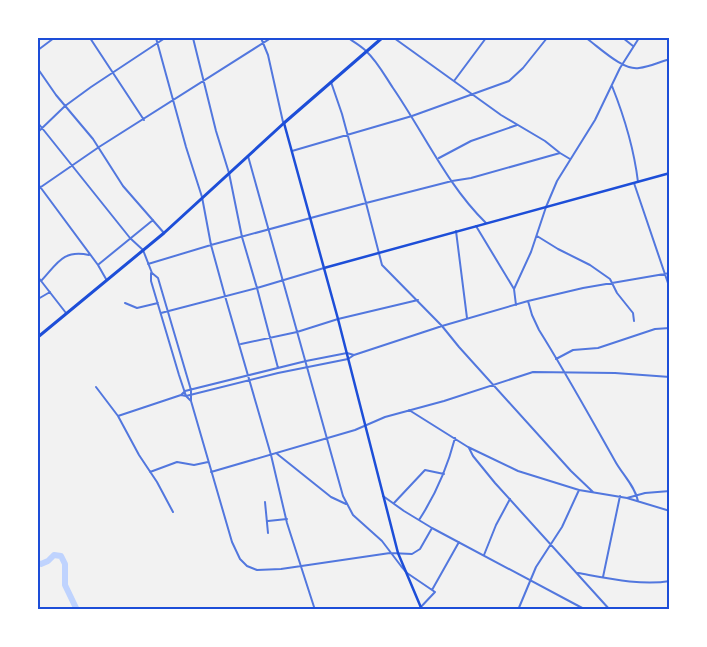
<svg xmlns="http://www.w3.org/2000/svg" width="707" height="647" font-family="'Space Grotesk',sans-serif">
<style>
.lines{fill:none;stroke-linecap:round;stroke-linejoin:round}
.river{stroke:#bfd3fe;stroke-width:6}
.minor{stroke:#5277de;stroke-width:2}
.secondary{stroke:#1d4ed8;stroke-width:2.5}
.primary{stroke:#1d4ed8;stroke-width:3}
.neatline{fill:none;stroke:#1d4ed8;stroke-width:2}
</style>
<rect width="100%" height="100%" fill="#f2f2f2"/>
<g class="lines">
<path class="river" d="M38,563l3,1 7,-3 6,-6 7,1 4,8v21l12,25"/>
<path class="minor" d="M90,38l54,82
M156,38l30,109 16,50 9,48 14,51 46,159 16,68 28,87
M193,38l23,93 13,42 13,64 15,51 21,80
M261,38l7,17 15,67
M348,38c6,4 13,8 18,13 11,10 19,25 27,37 31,45 54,97 93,135
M394,38l107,77 44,26 15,12 10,6
M586,38c13,9 37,33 53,30 11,-1 20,-6 31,-9
M623,38l10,8
M38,50l16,-12
M38,69l18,26 37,44 30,47 41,47
M454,81l32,-43
M331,82l11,32 24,89 16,62 60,61 17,21 112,124 22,21
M612,86c12,30 22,63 26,96
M38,123l92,115 13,12 9,23 6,5 33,112v11l41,141 8,17 7,7 10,4 24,-1 109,-16 22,1 8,-5 12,-21
M38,132l27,-26 26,-19 74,-49
M292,151l120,-35 97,-35 14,-13 24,-30
M248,156l95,340 10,19 29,26 19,25 6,7 28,19 -17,18
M439,158l32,-17 46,-16
M634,183l36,106
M38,184l60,81 8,14
M38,189l61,-42 172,-109
M476,226l38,63
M456,231l11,87
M537,236l21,13 32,16 20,14 7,14 16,20 1,8
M99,264l54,-44
M148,264l63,-19 155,-42 86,-22 19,-3 89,-25
M151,273v8l28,94 7,21 5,5
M38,277l28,36
M41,281c16,-17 22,-32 48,-26
M38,299l12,-7
M528,301l4,14 7,15c27,43 51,87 76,131 7,13 20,25 23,40
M125,303l12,5 21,-5
M516,305l-2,-16 17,-37 15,-45 11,-26 38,-61 25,-52 19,-30
M161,313l96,-25 67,-20
M241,344l56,-12 41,-13 80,-19
M556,359l17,-9 25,-2 57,-19 15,-1
M96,387l22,29 21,39 18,27 16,30
M181,395l4,-4 121,-30 41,-8 7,2
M409,410l59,37 50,24 61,19 48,8 43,13
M118,416l63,-21 5,1 92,-23 70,-14 6,-4 88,-29 86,-25 55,-13 87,-15
M469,448l4,8 22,27 115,127
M276,453l55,44 15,7
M150,472l27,-10 17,3 14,-3
M211,472l144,-42 30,-13 59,-16 89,-29 82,1 55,4
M383,496l21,15 28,17 154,82
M627,498l18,-5 25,-2
M265,502l3,31
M394,503l31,-33 19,4
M419,520c17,-26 28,-51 36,-82
M268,521l19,-2
M484,555l12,-30 14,-26
M578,573c28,5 63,13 92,8
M603,577l17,-81
M432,590l27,-48
M518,610l18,-43 26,-40 17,-37"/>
<path class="secondary" d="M284,123l54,196 60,234 24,57
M324,268l346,-95"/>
<path class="primary" d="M38,337l126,-104 120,-110 98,-85"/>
</g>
<rect width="707" height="647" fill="none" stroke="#ffffff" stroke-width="78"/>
<rect x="39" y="39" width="629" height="569" class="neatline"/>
</svg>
